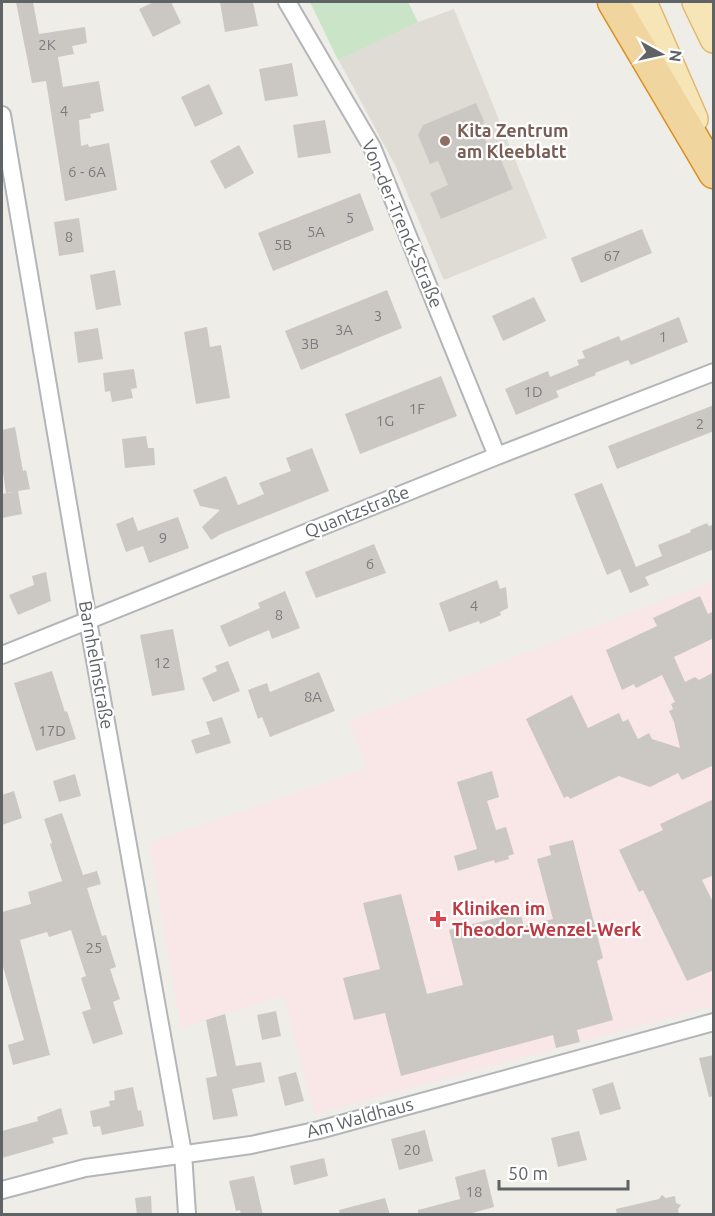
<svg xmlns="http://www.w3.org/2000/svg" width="715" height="1216" font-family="Ubuntu,sans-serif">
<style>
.education{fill:#dfdcd6}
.medical{fill:#f9e7e7}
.green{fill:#cae4c8}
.building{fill:#cbc8c4}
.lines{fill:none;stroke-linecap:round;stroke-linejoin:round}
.minor-casing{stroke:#b3b5b8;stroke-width:20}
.primary-casing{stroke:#e1b86f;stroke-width:30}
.motorway-casing{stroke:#db901c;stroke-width:33}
.minor{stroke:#fff;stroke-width:16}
.primary{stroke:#f6e6b7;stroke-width:27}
.motorway{stroke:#f1d59e;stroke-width:30}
.education-dot{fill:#8d6e63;stroke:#fff;stroke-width:2}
.health-dot{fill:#e0444e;stroke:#fff;stroke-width:2}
.labels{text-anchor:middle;stroke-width:4.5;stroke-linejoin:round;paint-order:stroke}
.number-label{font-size:15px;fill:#7a7c7e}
.education-label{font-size:18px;font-weight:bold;fill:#785e54;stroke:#fff;text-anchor:start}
.street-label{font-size:18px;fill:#5f6366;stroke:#fff}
.health-label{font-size:18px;font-weight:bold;fill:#be3a42;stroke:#fff;text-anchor:start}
</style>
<rect width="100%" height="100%" fill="#efede8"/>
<path class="education" d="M454,9l93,229 -103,42 -48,-113 -59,-110 81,-35z"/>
<path class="medical" d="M713,581v425l-398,108 -32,-118 -102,32 -32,-185 218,-75 -18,-47z"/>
<path class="green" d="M310,2h98l10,20 -80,38z"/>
<path class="building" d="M16,2h17l6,32 46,-7 2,16 -15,3 2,8 -16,3 5,30 36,-6 5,30 -14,3 1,4 -12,2 2,26 7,-2 1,3 20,-4 8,47 -52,11 -19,-120 -14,2z
M154,2h17l10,21 -28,14 -14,-28z
M220,2h33l5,24 -33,6z
M292,63l6,33 -33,5 -6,-32z
M209,84l14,30 -28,13 -14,-30z
M476,103l8,18 -3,8 9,22 6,-3 17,41 -72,30 -11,-26 18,-8 -10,-24 -8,3 -12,-29 5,-10z
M325,120l6,33 -33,5 -5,-33z
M239,145l15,28 -29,16 -15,-28z
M360,193l14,37 -101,41 -15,-38z
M79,218l5,34 -25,4 -5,-34z
M642,229l10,24 -71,30 -10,-25z
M115,270l6,35 -25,5 -6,-35z
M387,290l15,38 -101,42 -16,-39z
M534,297l12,24 -43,20 -11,-25z
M679,317l9,25 -57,23 -3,-5 -33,13 1,2 -40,16 3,6 -43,18 -11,-26 43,-18 2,6 29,-12 -2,-5 8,-2 -3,-7 37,-15 2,5z
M207,327l3,20 11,-2 9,53 -34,6 -12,-72z
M98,328l5,31 -25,4 -4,-31z
M134,369l3,19 -6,1 2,9 -21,4 -2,-11 -5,1 -2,-19z
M441,376l16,40 -97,38 -15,-40z
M714,405v26l-97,38 -9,-23z
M15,427l8,44 3,-1 4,19 -24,4 -4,-27v-36z
M146,436l2,12h6l1,17 -30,3 -3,-29z
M312,448l17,43 -108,43 -10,6 -9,-13 18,-17 -20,-4 -7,-16 33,-14 12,29 26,-11 -5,-11 32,-12 -5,-13z
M602,483l34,84 26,-11 -4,-11 33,-13 -1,-2 17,-7 2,3 5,-2v25l-69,28 4,8 -19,8 -10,-24 -13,6 -33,-81z
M18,491l4,23 -20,4v-24z
M133,517l5,14 40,-14 11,31 -40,15 -6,-17 -17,6 -10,-28z
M374,544l12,29 -70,25 -11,-26z
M46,572l5,29 -33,14 -9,-20 25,-10 -2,-9z
M497,580l3,9 6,-2 2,21 -8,4 1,3 -21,9 -1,-3 -30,11 -10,-29z
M285,591l15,37 -28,11 -3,-9 -40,17 -9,-21 40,-18 -2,-5z
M700,596l8,18 6,-3v27l-40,19 11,25 10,-5 4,3 15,-8v93l-32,15 -4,-7 -28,14 -31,-11 -49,23 -2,-3 -4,2 -38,-79 46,-24 16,33 31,-15 4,9 5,-3 10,20 11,-6 3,6 28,9 -6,-26 -5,-11 4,-2 -2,-5 4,-2 -13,-27 -26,13 -2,-4 -12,6 -16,-40 51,-24 -4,-8z
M173,629l12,61 -33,6 -12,-61z
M228,661l12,30 -27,11 -11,-24 15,-7 -2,-5z
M52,671l13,41 2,-1 9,28 -40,12 -22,-68z
M319,672l16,39 -65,26 -8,-20 -4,2 -10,-29 19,-7 3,9z
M222,717l9,26 -35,11 -5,-14 19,-6 -4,-12z
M492,771l7,26 -12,4 9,29 10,-3 8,27 -6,2 1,3 -14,4 -1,-3 -36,11 -4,-15 23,-7 -20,-67z
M75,774l6,22 -22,6 -6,-21z
M14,791l8,27 -20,7v-30z
M714,799v76l-12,5 12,24v66l-27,11 -44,-91 -4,2 -20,-42 44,-20 -3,-6z
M62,813l21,62 14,-4 4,13 -14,4 15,48 4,-1 10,32 -6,2 10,30 -7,3 10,32 -30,10 -11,-32 9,-3 -10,-31 5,-2 -15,-46 -22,7 -2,-5 -27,8 30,115 -37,10 -5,-20 16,-5 -22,-77v-51l29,-8 -3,-12 34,-11 -12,-37 2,-1 -8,-24z
M573,840l30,118 -6,3 16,59 -36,10 3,12 -24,6 -3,-13 -152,41 -16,-63 -31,7 -11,-42 37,-9 -17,-66 38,-9 26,100 36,-9 -14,-55 71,-18 4,14 29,-7 -16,-60 14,-4 -2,-9z
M276,1011l5,25 -19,4 -5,-25z
M225,1014l11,52 25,-4 4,20 -33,7 6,27 -25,4 -7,-42 11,-2 -11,-56z
M714,1055v41l-5,1 -10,-39z
M296,1072l8,29 -19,5 -7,-29z
M613,1082l8,27 -21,6 -8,-26z
M133,1087l5,24 3,-1 3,16 -42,9 -2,-9 -7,1 -3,-16 20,-5 -1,-5 6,-1 -1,-9z
M61,1108l7,26 -16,4 2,5 -52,15v-27l36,-10 -1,-4z
M425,1130l8,31 -34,9 -8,-31z
M579,1131l8,29 -29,7 -7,-29z
M324,1158l4,18 -34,9 -4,-19z
M485,1169l9,38 -29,8h-47v-5l42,-11 -5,-22z
M254,1176l9,39h-22l-1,-5 -4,1 -7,-30z
M662,1195l4,3 9,-2 1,7 5,2 -3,4 1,6h-62l-1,-6 43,-10z
M151,1196l1,19h-15l-2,-17z
M385,1198l5,17h-50l-1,-5z"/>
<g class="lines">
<g class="minor-casing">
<path id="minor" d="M287,2l85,145 125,309
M2,115l86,506 95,532 4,61
M2,655l495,-199 217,-84
M2,1190l83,-22 166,-23 68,-15 395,-108"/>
</g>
<g class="primary-casing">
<path id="primary" d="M643,2l51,117
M696,2l18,37"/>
</g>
<g class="motorway-casing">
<path id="motorway" d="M613,2l101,171"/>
</g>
<use href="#minor" class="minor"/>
<use href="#primary" class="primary"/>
<use href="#motorway" class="motorway"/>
</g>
<circle class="education-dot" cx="445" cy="141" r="6"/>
<path class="health-dot" d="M435 910h6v6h6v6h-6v6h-6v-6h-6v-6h6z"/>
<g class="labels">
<g class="number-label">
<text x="47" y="50">2K</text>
<text x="64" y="116">4</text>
<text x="87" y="177">6 - 6A</text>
<text x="350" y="223">5</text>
<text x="316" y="237">5A</text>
<text x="69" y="242">8</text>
<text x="283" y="250">5B</text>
<text x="612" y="261">67</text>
<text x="378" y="321">3</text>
<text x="344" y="335">3A</text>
<text x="663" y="342">1</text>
<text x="310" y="349">3B</text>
<text x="533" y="397">1D</text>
<text x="417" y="414">1F</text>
<text x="385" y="426">1G</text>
<text x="700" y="429">2</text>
<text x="163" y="543">9</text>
<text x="370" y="569">6</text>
<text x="474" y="611">4</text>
<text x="279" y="620">8</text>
<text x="162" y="668">12</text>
<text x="313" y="702">8A</text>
<text x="52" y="736">17D</text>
<text x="94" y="953">25</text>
<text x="412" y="1155">20</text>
<text x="474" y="1197">18</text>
</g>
<g class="education-label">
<text x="457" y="137">Kita Zentrum<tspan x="457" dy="21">am Kleeblatt</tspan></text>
</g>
<g class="street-label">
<text transform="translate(402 224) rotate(67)" y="6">Von-der-Trenck-Straße</text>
<text transform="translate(357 512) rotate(-22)" y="6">Quantzstraße</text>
<text transform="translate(96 665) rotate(80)" y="6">Barnhelmstraße</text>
<text transform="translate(360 1118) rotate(-15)" y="6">Am Waldhaus</text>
</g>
<g class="health-label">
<text x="452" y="915">Kliniken im<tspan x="452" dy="21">Theodor-Wenzel-Werk</tspan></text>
</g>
</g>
<rect width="715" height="1216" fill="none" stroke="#5f6366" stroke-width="6"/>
<g transform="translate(661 54) rotate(98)" stroke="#ffffff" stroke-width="4.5" paint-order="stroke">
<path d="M0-4.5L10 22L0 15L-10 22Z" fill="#5f6366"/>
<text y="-9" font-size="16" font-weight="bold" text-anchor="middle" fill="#5f6366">N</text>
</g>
<path d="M499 1180v9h129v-9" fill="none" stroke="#5f6366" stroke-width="3"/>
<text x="508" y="1180" font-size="18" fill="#5f6366" stroke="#ffffff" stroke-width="4.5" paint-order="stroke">50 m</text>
</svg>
